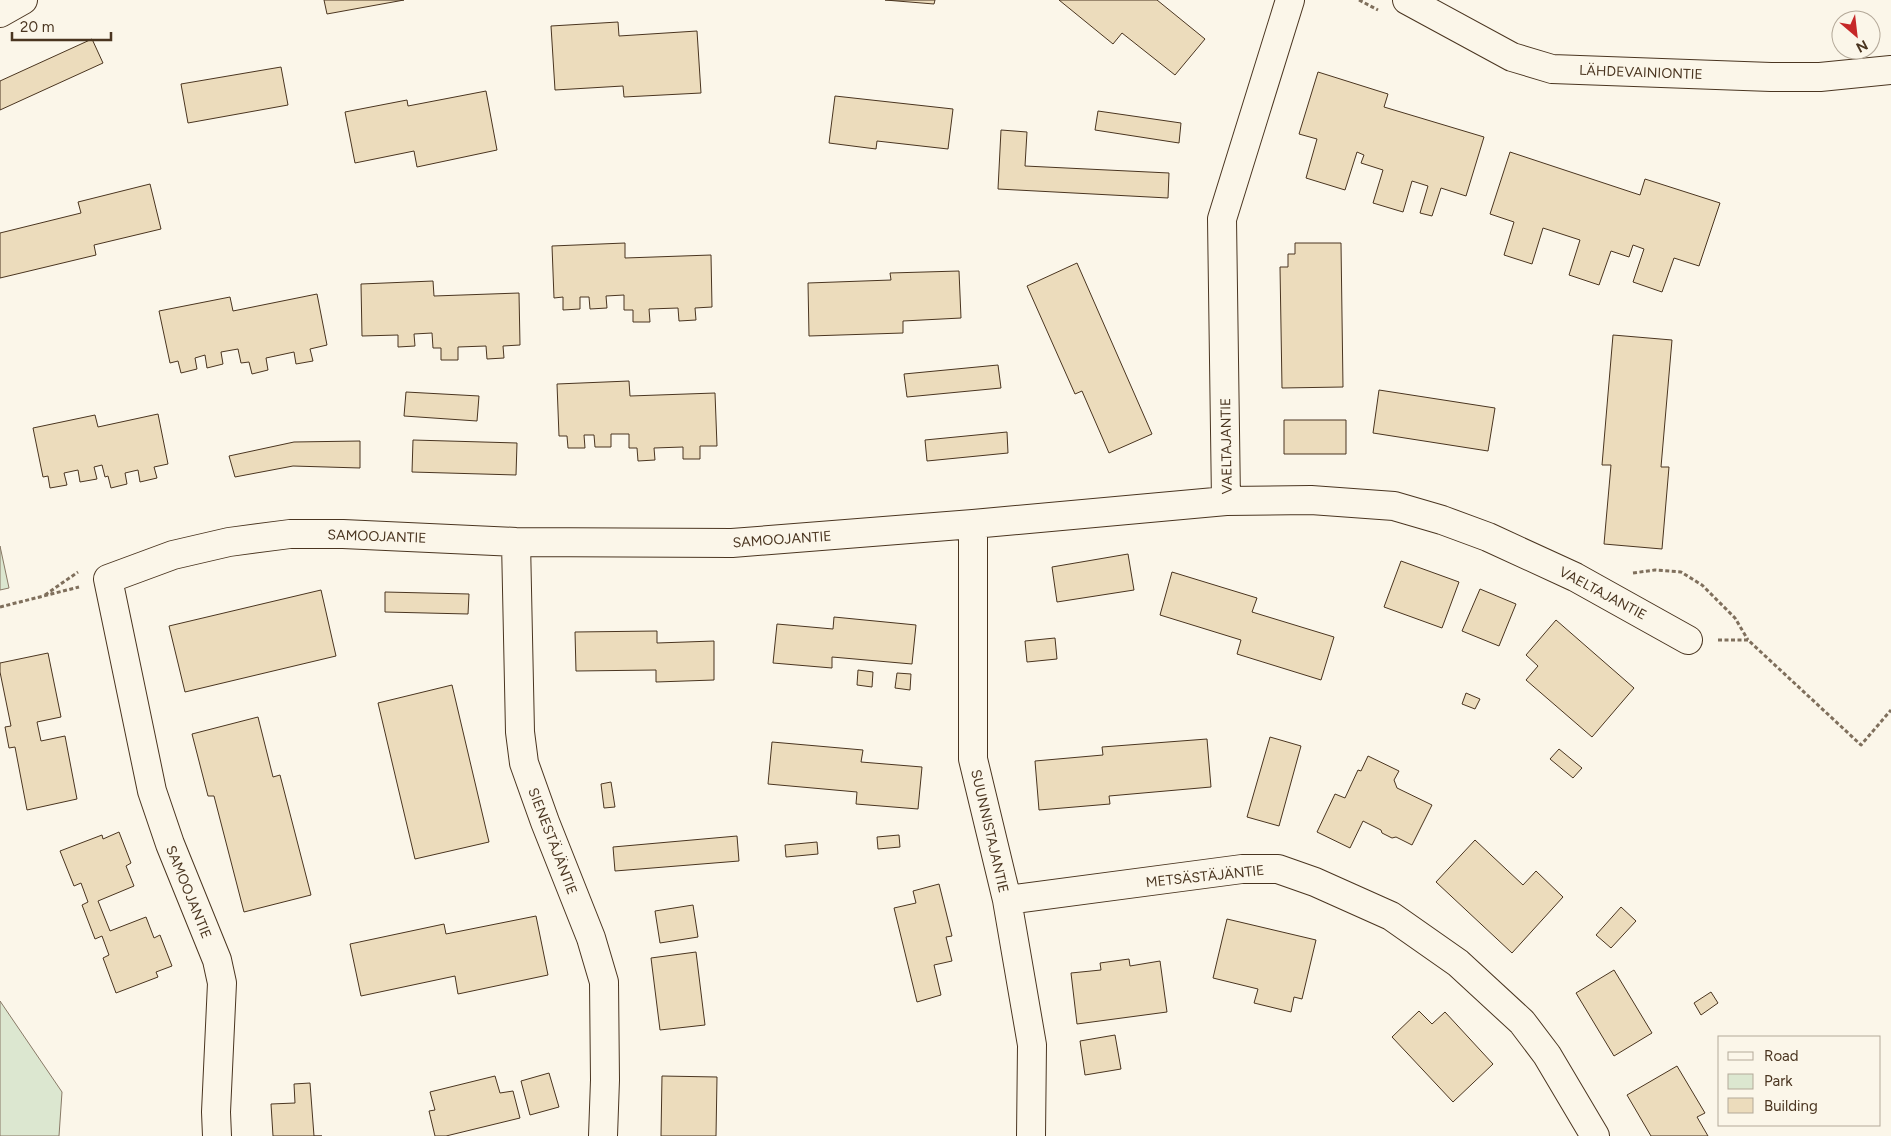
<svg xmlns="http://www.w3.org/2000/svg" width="1891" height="1136" font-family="Figtree,sans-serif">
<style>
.green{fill:#dce7d0;stroke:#887966}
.building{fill:#ecdcbc;stroke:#4a3520}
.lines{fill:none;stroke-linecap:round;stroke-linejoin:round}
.street-casing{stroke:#4a3520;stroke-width:30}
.secondary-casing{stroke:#4a3520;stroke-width:30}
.path{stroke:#7f6f5c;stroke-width:3;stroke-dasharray:4 2.5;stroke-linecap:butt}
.street{stroke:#fbf6e9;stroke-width:28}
.secondary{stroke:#fbf6e9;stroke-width:28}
.labels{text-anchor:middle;stroke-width:4;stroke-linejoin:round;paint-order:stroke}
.street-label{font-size:14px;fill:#4a3520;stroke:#fbf6e9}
</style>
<rect width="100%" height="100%" fill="#fbf6e9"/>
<path class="green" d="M0,546l9,42 -9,2z
M0,1001l62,91 -3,44h-59z"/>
<path class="building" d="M324,0h80l-77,14z
M885,0h50l-1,4z
M1059,0h98l48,39 -30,36 -53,-42 -9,11z
M618,22l1,14 78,-5 4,62 -77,4 -1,-11 -68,4 -4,-64z
M92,39l11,24 -103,47v-29z
M281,67l7,38 -100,18 -7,-39z
M1318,72l70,22 -4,13 100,30 -18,59 -25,-8 -9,28 -12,-3 8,-27 -16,-5 -9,31 -30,-9 10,-33 -22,-7 3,-8 -7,-3 -12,38 -39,-12 11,-39 -18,-5z
M486,91l11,59 -80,17 -3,-16 -59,12 -10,-51 62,-12 1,6z
M835,96l118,13 -5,40 -71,-8 -1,8 -47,-6z
M1098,111l83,12 -2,20 -84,-13z
M1001,130l26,2 -2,34 144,7 -1,25 -170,-9z
M1510,152l130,43 5,-16 75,24 -21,63 -25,-8 -12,34 -29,-10 11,-33 -11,-4 -4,12 -18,-6 -12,34 -30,-10 11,-35 -37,-12 -11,36 -28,-9 10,-33 -24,-8z
M150,184l11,45 -67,16 2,10 -96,23v-45l81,-20 -3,-11z
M625,243v15l86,-3 1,52 -17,1 1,12 -17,1 -1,-13 -29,1 1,13h-17v-12h-9v-15l-18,1 1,12 -17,1 -1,-12h-9v12l-17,1v-13l-9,1 -2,-52z
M1295,243h46l2,144 -61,1 -2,-121h8v-13h7z
M1077,263l75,171 -43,19 -27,-62 -7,3 -48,-108z
M959,271l2,47 -58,3v12l-94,3 -1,-53 83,-3 -1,-7z
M433,281l1,15 85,-3 1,52 -17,1 1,12 -17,1 -1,-13 -28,1v13h-17v-12h-8l-1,-15 -18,1 1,12 -17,1v-12l-36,1 -1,-52z
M317,294l10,51 -17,4 3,12 -17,3 -2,-12 -28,6 2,12 -16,4 -3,-12 -8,1 -3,-14 -17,3 2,12 -16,4 -2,-13 -10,3 2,11 -16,4 -3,-12 -8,2 -11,-52 71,-14 3,14z
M1613,335l59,5 -11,127h8l-7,82 -58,-5 7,-79h-9z
M998,365l3,23 -94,9 -3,-23z
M629,381l1,15 85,-3 2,53h-17v13h-17v-12l-29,1 1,12 -17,1 -1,-13h-8v-14h-18v13h-16l-1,-12h-10l1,13h-17l-1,-12h-8l-2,-52z
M1379,390l116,18 -7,43 -115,-18z
M406,392l73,4 -2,25 -73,-5z
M158,414l10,50 -14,3 3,11 -17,4 -2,-12 -13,3 2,11 -16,4 -3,-12 -3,1 -3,-12 -8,2 3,12 -17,3 -2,-12 -14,3 3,12 -17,3 -2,-12 -5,1 -10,-49 62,-13 3,12z
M1284,420h62v34h-62z
M1007,432l1,21 -81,8 -2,-21z
M413,440l104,3 -1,32 -104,-3z
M360,441v27l-67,-2 -58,11 -6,-21 65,-14z
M1128,554l6,36 -77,12 -5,-35z
M1401,561l58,21 -17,46 -58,-21z
M1172,572l85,26 -5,14 82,25 -13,43 -84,-26 4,-14 -81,-25z
M1480,589l36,15 -17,42 -37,-15z
M321,590l15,66 -151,36 -16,-66z
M385,592l84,2 -1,20 -83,-2z
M834,617l82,8 -4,39 -80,-7v11l-59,-5 4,-39 56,5z
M1556,620l78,68 -42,49 -66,-57 12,-14 -12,-11z
M657,631v12l57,-2v39l-58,2v-12l-80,1 -1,-39z
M1055,638l2,21 -30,3 -2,-21z
M48,653l13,64 -24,5 4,19 24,-5 12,63 -50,11 -12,-63 -6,1 -4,-21 6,-1 -11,-54v-9z
M858,670l15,2 -1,15 -15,-2z
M897,673l14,1 -1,16 -15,-2z
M452,685l37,157 -74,17 -37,-156z
M1466,693l14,6 -5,10 -13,-5z
M258,717l15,60 7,-2 31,120 -67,17 -30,-116h-6l-16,-62z
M1270,737l31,9 -22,80 -32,-9z
M1207,739l4,48 -102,9 1,8 -71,6 -4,-49 68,-6 -1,-8z
M772,742l91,8 -2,12 61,5 -4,42 -62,-5 1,-12 -89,-8z
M1559,749l23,19 -9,10 -23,-19z
M1368,756l31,15 -5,9 3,8 35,17 -20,40 -16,-8 -4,1 -10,-5 -1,-3 -18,-9 -13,27 -33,-16 18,-38 10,4 13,-28 3,1z
M611,782l4,25 -11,1 -3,-24z
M119,832l12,31 -5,3 8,20 -36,15 12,30 36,-14 8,21 6,-3 12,31 -16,6 2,5 -42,16 -13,-35 6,-3 -7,-19 -7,3 -13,-34 6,-3 -7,-19 -7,3 -14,-35 42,-16 1,4z
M899,835l1,12 -22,2 -1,-12z
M737,836l2,25 -124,10 -2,-24z
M1475,840l48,45 13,-14 27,26 -51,56 -76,-71z
M817,842l1,12 -32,3 -1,-12z
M939,884l13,52 -6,1 6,24 -18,4 7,30 -24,7 -23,-94 22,-5 -3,-12z
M693,905l5,32 -38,6 -5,-32z
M1621,907l15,14 -25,27 -15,-13z
M536,916l12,59 -90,19 -3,-18 -94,20 -11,-52 94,-20 2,10z
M1227,919l89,21 -14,59 -8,-2 -3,15 -37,-9 4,-14 -45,-11z
M696,952l9,73 -45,5 -9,-72z
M1129,959l1,7 30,-5 7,51 -90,12 -6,-51 30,-3 -1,-7z
M1614,970l38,63 -38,23 -38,-63z
M1711,992l7,11 -17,12 -7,-12z
M1419,1011l13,13 13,-12 48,52 -40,38 -61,-65z
M1115,1035l6,34 -36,6 -5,-34z
M1677,1066l28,47 -8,4 11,19h-57l-24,-41z
M549,1073l10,34 -29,8 -9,-34z
M495,1076l5,17 13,-2 7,27 -74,18h-11l-6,-25 6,-1 -5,-18z
M662,1076l55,1 -1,59h-55z
M310,1083l4,53h8h-49l-2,-32 24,-1 -1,-19z"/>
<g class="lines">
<g class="street-casing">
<path id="street" d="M1226,501l-4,-282 68,-219
M973,524v235l34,141 25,145 -1,91
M516,542l4,190 4,31 21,59 46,116 13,44 1,98 -2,56
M1007,900l235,-31h36l37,13 76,34 67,47 64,59 25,33 48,81
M217,1136l-1,-24 6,-129 -5,-23 -47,-116 -18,-53 -44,-212 65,-24 56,-13 61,-8h53l173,8 216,1 241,-19 253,-23 85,-1 83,6 48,14 46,17 87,40 113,63"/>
</g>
<g class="secondary-casing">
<path id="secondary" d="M1407,0l105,57 40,12 219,8h49l71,-7
M0,13l23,-13"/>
</g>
<path class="path" d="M1359,0l19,10
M1633,573l22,-3 26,2 21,13 33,33 13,22
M45,595l33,-23
M0,607l79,-20
M1718,640h30l113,105 30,-35"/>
<use href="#street" class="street"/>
<use href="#secondary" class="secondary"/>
</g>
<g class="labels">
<g class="street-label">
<text transform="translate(1641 72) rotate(2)" y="5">LÄHDEVAINIONTIE</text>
<text transform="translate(1226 446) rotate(-91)" y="5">VAELTAJANTIE</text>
<text transform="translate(377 536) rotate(2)" y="5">SAMOOJANTIE</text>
<text transform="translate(782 539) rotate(-4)" y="5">SAMOOJANTIE</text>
<text transform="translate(1603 593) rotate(28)" y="5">VAELTAJANTIE</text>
<text transform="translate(990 831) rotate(77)" y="5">SUUNNISTAJANTIE</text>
<text transform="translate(553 841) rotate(69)" y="5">SIENESTÄJÄNTIE</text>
<text transform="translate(1205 876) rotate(-6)" y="5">METSÄSTÄJÄNTIE</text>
<text transform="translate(189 892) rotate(68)" y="5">SAMOOJANTIE</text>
</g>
</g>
<rect x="1718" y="1036" width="162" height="90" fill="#fbf6e9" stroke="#b4a999"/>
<rect x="1728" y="1052" width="25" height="8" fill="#fbf6e9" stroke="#b4a999"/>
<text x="1764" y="1061" font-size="15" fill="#4a3520">Road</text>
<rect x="1728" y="1074" width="25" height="15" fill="#dce7d0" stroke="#b4a999"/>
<text x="1764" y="1086" font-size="15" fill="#4a3520">Park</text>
<rect x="1728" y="1098" width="25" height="15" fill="#ecdcbc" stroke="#b4a999"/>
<text x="1764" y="1111" font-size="15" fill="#4a3520">Building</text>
<g transform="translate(1856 35) rotate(152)"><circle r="24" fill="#fbf6e9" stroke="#b4a999"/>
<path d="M0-4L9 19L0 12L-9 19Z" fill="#c62828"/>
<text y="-8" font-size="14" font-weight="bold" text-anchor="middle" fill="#4a3520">N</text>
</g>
<path d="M12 32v8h99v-8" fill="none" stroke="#4a3520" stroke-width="2.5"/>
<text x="20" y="32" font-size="15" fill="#4a3520" stroke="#fbf6e9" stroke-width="4" paint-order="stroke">20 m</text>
</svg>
